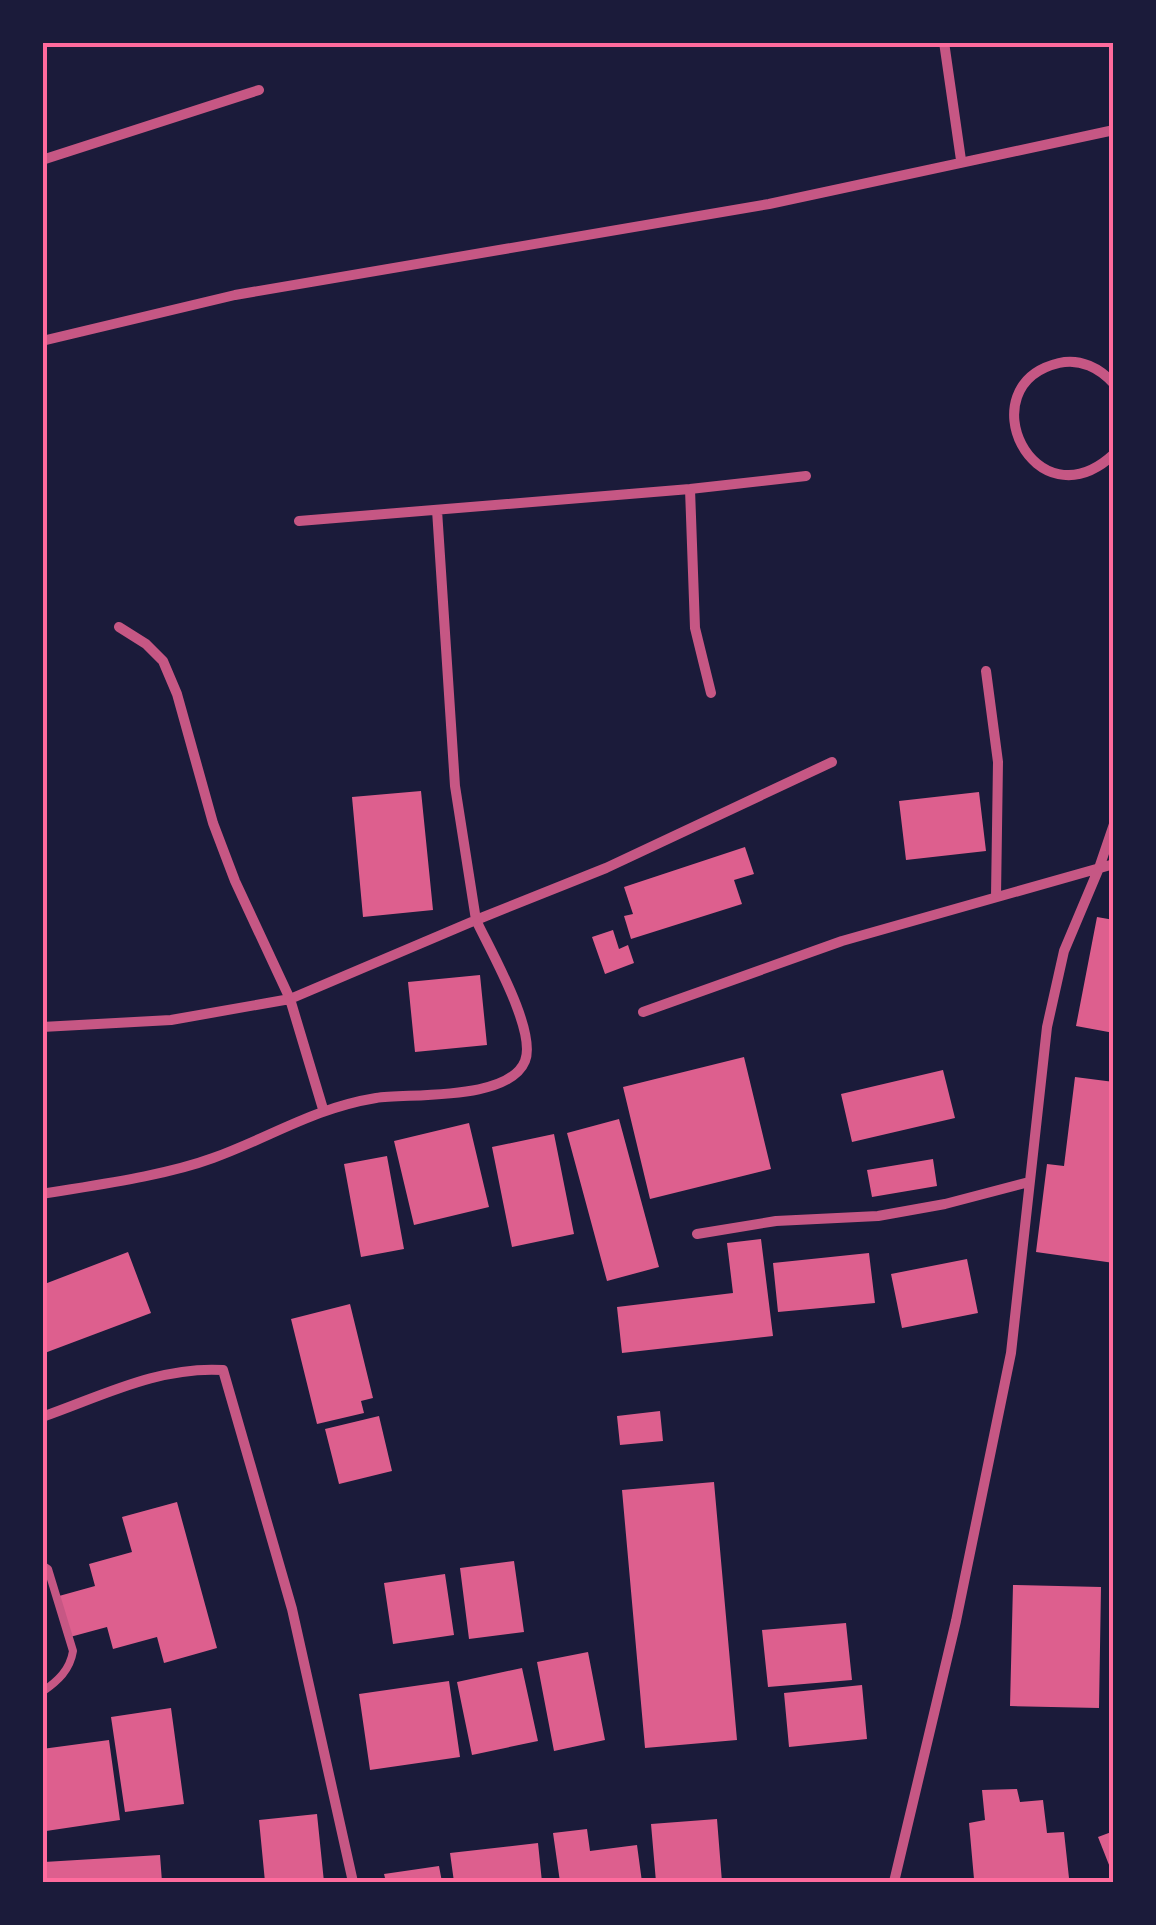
<svg xmlns="http://www.w3.org/2000/svg" width="1156" height="1925" font-family="Lora,serif">
<style>
.building{fill:#dd5f8e}
.lines{fill:none;stroke-linecap:round;stroke-linejoin:round}
.service{stroke:#c65784;stroke-width:8}
.minor{stroke:#c65784;stroke-width:10}
.neatline{fill:none;stroke:#ff6b9d;stroke-width:4}
</style>
<rect width="100%" height="100%" fill="#1b1b3a"/>
<path class="building" d="M421,791l12,119 -70,7 -11,-120z
M979,792l7,59 -80,9 -7,-59z
M745,847l9,27 -20,6 8,24 -111,35 -7,-23 9,-2 -9,-27z
M1097,917l17,3v113l-38,-7z
M613,930l6,19 9,-4 6,18 -29,11 -13,-37z
M480,975l7,70 -72,7 -7,-70z
M744,1057l27,112 -121,30 -27,-112z
M943,1070l12,48 -103,24 -11,-48z
M1075,1077l39,5v181l-78,-11 11,-88 17,2z
M619,1119l40,148 -52,14 -40,-148z
M469,1123l20,84 -75,18 -20,-84z
M554,1134l20,100 -62,13 -20,-100z
M387,1156l17,93 -43,8 -17,-93z
M933,1159l4,27 -65,11 -5,-27z
M761,1239l12,97 -151,17 -5,-46 116,-14 -6,-50z
M128,1252l23,61 -109,41v-69z
M869,1253l6,50 -97,9 -5,-49z
M967,1259l11,54 -76,15 -11,-54z
M350,1304l23,94 -12,3 3,12 -47,11 -26,-105z
M660,1411l3,30 -43,4 -3,-29z
M379,1416l13,55 -53,13 -14,-55z
M714,1482l23,258 -92,8 -23,-258z
M177,1502l40,146 -53,15 -7,-26 -44,12 -6,-22 -37,10 -11,-41 36,-10 -6,-22 43,-12 -10,-35z
M514,1561l10,71 -55,7 -9,-71z
M445,1574l9,61 -61,9 -9,-61z
M1013,1585l88,2 -2,121 -89,-2z
M846,1623l6,57 -84,7 -6,-57z
M588,1652l17,88 -51,11 -17,-89z
M522,1668l16,73 -66,14 -15,-73z
M449,1681l11,76 -90,13 -11,-76z
M862,1685l5,54 -78,8 -5,-54z
M171,1708l13,96 -59,8 -14,-95z
M109,1740l11,80 -74,11 -4,-82z
M1017,1789l3,13 23,-2 4,33 17,-1 5,46 -45,4 -50,-3 -5,-56 16,-3 -3,-30z
M317,1814l7,68h-59l-6,-62z
M717,1819l5,63h-66l-5,-58z
M587,1829l3,22 47,-6 5,37h-82l-7,-49z
M1114,1831v44h-1l-15,-38z
M538,1843l4,39h-88l-4,-29z
M160,1855l2,27h-116l-2,-20z
M439,1866l3,16h-56l-2,-8z"/>
<g class="lines">
<path class="service" d="M42,1565l6,4 25,82c-3,19 -15,30 -31,41"/>
<path class="minor" d="M944,42l17,118
M42,160l217,-70
M42,341l193,-46 534,-91 345,-74
M1114,384c-14,-16 -34,-26 -55,-21 -93,22 -25,165 55,91
M690,489l5,139 16,65
M437,510l18,276 21,134 130,-52 226,-106
M299,521l391,-32 116,-13
M119,627l27,17 17,17 14,33 36,129 22,58 55,118 33,110
M986,671l12,91 -2,134
M643,1012l199,-71 272,-77
M42,1027l129,-7 119,-21 186,-79c14,30 61,111 49,141 -16,40 -113,32 -149,37 -62,10 -105,39 -163,60 -49,18 -118,27 -171,36
M697,1234l79,-13 102,-5 67,-12 84,-22
M42,1417c60,-21 117,-51 181,-47l69,239 61,273
M894,1882l62,-261 55,-268 36,-326 17,-76 35,-83 15,-44"/>
</g>
<rect width="1156" height="1925" fill="none" stroke="#1b1b3a" stroke-width="90"/>
<rect x="45" y="45" width="1066" height="1835" class="neatline"/>
</svg>
